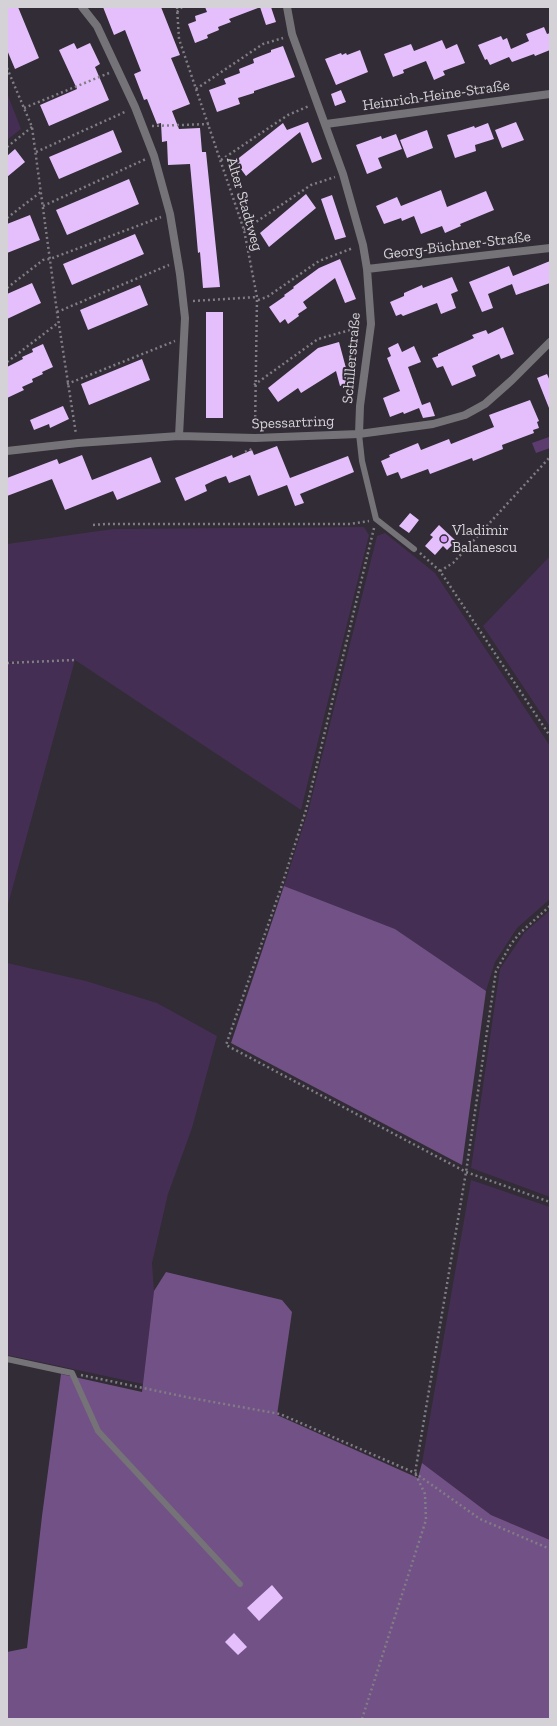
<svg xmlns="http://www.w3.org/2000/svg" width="557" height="1726" font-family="'Zilla Slab',serif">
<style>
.green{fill:#452e53}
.forest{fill:#725186}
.water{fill:#5c3c6f}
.building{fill:#e4bffb}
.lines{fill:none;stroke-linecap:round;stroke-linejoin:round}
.path{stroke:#817d84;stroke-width:2.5;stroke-dasharray:2 3;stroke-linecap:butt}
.service{stroke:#757377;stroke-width:6}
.minor{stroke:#757377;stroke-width:8}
.poi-dot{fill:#d69bfa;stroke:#312c35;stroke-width:1.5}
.labels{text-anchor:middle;stroke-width:4;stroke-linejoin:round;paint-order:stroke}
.street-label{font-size:15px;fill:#d4d1d7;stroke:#312c35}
.poi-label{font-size:15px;fill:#d4d1d7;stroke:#312c35;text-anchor:start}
</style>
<rect width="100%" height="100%" fill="#312c35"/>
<path class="green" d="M7,93l14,36 -14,11z
M364,527l5,8 -68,275 -226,-150 -68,248v-245l23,-1h-23v-118l106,-15z
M385,533l50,40 115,173v153l-33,29 -22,34 -9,29 -91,-62 -111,-43 25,-78 68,-272z
M550,556v171l-67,-101z
M550,910v287l-79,-29 29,-199 24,-36z
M7,963l79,18 71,22 60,33 -25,92 -24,66 -16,69 2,28 -11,93 -136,-29z
M471,1180l79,27v333l-59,-25 -69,-52z"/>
<path class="forest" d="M284,886l111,43 91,62 -24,174 -231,-122z
M166,1272l116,28 10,12 -15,103 141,63 4,-15 69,52 59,25v179h-543v-67l20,-4 15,-132 19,-142 81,18 12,-101z"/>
<path class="water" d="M549,437l1,11 -14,5 -4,-10z"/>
<path class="building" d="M7,7h11l21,51 -24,11 -8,-19z
M103,7h58l19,48 -9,3 19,46 -18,7 7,18 21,-1 2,24h4l14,135 -17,1 -3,-36 -2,1 -3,-35 -5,-54 -22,1 -1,-24 -5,1 -1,-19 -4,1 -10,-25 -3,1 -10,-26 7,-3 -16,-41 -11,5z
M205,7h52l1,1 -29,11 2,3 -13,5 1,3 -12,5 1,3 -13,5 -7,-19 8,-3 -1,-5 12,-4z
M260,7h11l5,15 -10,3z
M544,27l3,7 3,-1v17l-15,6 -1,-2 -22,8 -3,-5 -19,8 -3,-6 -2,1 -7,-15 23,-9 2,4 4,-2 4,11 18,-8 -3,-7z
M442,40l4,9 11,-5 8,19 -22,8 2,4 -11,5 -8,-19 -23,9 1,3 -11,4 -9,-23 27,-10 3,7z
M74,43l3,6 13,-6 10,21 -5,3 14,33 -60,26 -9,-21 37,-16 -18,-39z
M283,46l12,31 -41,14v2l-16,5 2,6 -23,8 -8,-22 17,-6 -2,-5 16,-6 -1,-4 15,-6 -1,-4 18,-7v-2z
M360,50l8,22 -32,13 -11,-26 16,-6 1,2 4,-2 1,2z
M341,90l5,12 -11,4 -4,-12z
M308,122l14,37 -10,4 -12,-31 -54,44 -11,-15 48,-38 4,7z
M516,122l8,18 -22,8 -7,-18z
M488,123l6,16 -19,6 1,6 -21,7 -8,-23 27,-9 1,2z
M113,130l9,22 -63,27 -10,-22z
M427,130l6,18 -26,10 -7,-18z
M396,134l6,15 -24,9 4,10 -15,6 -11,-29 25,-9 1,3z
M15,149l10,13 -18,15v-21z
M129,179l10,25 -72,31 -11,-25z
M441,190l6,17 39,-16 8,19 -34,14 1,2 -16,7 -3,-7 -21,8 -7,-18 -12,5 -1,-3 -17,6 -8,-18 21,-9 4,9z
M306,194l10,14 -47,39 -9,-14z
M332,195l14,42 -11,3 -14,-41z
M30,215l10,25 -33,13v-29z
M135,234l9,20 -72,31 -9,-21z
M340,259l16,40 -11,4 -10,-25 -32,24 4,6 -9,6 1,2 -11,8 -3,-5 -5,4 -11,-16 16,-11 -1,-1 10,-7 -1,-1 26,-19z
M550,261v22l-34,12 -4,-11 -24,10 5,14 -11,4 -13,-30 40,-16 4,10z
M452,277l6,14 -7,3 5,14 -15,6 -4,-11 -34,13 -2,-2 -5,2 -6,-14 14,-6v-3l18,-8 1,3z
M32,283l9,20 -34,16v-25z
M140,285l8,20 -60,25 -8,-20z
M206,312h17v106h-17z
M503,327l11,27 -13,5 -2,-5 -27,12 4,10 -24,10 -9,-20 -6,2 -5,-10 6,-2v-2l36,-16 -2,-3 14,-5 2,4z
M339,342l11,41 -10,3 -4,-15 -35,22 -3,-5 -20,14 -10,-14 50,-40z
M398,343l4,9 12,-6 7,16 -13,5 14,38 8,-3 5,14 -12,2 -4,-10 -15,6 -1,-2 -13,5 -7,-19 17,-7 -13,-33 4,-2 -3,-8z
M43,344l10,23 -11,5 1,2 -11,5 1,3 -11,5 2,3 -17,8v-31l16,-8 -1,-2 11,-5 -1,-3z
M142,359l8,21 -61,25 -8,-21z
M547,374l3,7 -1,27 -12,-30z
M530,400l9,21 -2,1 2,6 -6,2 1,3 -32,12 1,4 -30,12 -1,-3 -42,16 -2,-5 -27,10 -3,-7 -11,4 -6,-15 9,-4 -1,-2 29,-12 3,7 28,-11 2,5 43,-17 -5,-12z
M63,406l6,13 -19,9 -1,-4 -15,6 -4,-10z
M277,446l13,32 58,-22 6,16 -54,22 4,9 -9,3 -8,-21 -29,11 -8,-21 -21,8 -3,-7 -11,4 -10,5 2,6 -22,10 -10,-23 57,-23 1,3 19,-8 2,5z
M82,455l10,25 59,-23 10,25 -44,18 -4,-9 -48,19 -13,-31 -45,17v-18l50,-19 2,5z
M410,513l9,7 -10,13 -10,-7z
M439,525l17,16 -9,9 -4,-4 -8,9 -10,-9 8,-9 -3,-2z
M272,1585l11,13 -24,23 -12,-13z
M234,1633l13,14 -9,8 -13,-13z"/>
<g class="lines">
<path class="path" d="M177,7l2,32 65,191 13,67 -2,132
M177,12l5,-5
M7,68l25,59 25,185 19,122
M196,89l67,-45 20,-6
M24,108l85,-35
M152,126l57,-2
M7,147l25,-20
M36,152l91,-41
M221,160l67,-45 21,-9
M43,206l103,-47
M7,218l35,-27
M244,230l67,-45 24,-8
M7,288l36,-28 7,-1 111,-42
M258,300l9,-3 52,-36 34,-13
M193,301l64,-4
M57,312l112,-47
M7,362l51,-39
M67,384l108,-43
M254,385l64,-46 43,-12
M245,452l7,-3
M93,525l13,-1h244l19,-3
M374,528l-68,282 -25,78 -55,157 240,127 84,30
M420,553l20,18 110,165
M440,571l13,-8 97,-106
M7,663l68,-3
M81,1375l110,23 89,16 135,59 65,46 70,30
M362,1719l64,-199 -1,-26 -10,-21 51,-301 30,-201 15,-27 9,-11 30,-27"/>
<path class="service" d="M359,434l3,27 14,58 38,30
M7,1359l65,14 26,58 142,153"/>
<path class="minor" d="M82,7l15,19 38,81 19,49 16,58 10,60 5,44 -6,118
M287,7l5,27 51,140 20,71 4,24 4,55 -11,82 -1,28
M326,124l224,-30
M367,269l183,-21
M7,451l71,-8 101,-7 76,2 104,-4 74,-10 32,-9 20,-11 27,-24 38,-38"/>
</g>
<circle class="poi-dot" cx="444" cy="539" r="4"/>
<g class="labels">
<g class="street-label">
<text transform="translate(436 95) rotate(-8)" y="5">Heinrich-Heine-Straße</text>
<text transform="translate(245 204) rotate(74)" y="5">Alter Stadtweg</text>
<text transform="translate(457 245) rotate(-7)" y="5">Georg-Büchner-Straße</text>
<text transform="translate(351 358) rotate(-85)" y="5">Schillerstraße</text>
<text transform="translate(293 422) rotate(-2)" y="5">Spessartring</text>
</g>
<g class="poi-label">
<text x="452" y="535">Vladimir<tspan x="452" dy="17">Balanescu</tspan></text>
</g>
</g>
<rect width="557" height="1726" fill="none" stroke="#d4d1d7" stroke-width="16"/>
</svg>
